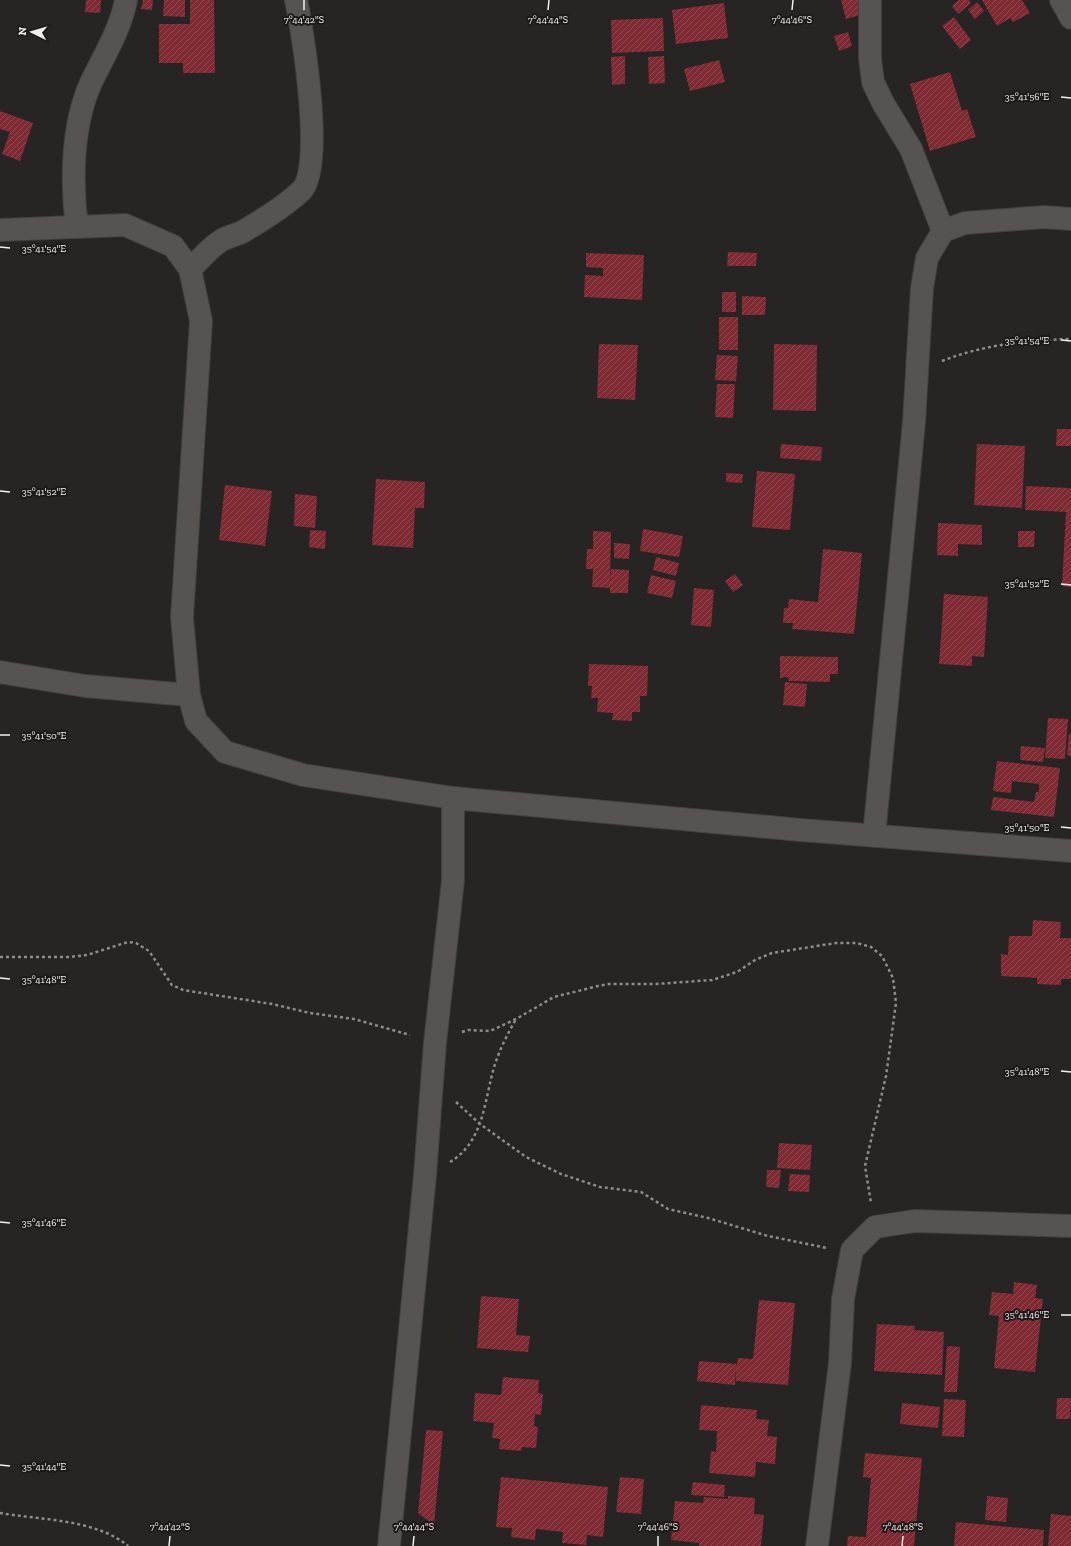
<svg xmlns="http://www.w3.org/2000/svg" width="1071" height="1546" font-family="'Zilla Slab',serif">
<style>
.building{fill:url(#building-hatch)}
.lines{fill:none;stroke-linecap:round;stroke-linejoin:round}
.minor-casing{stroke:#423f3f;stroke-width:24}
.path{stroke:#8f8c8c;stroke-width:2.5;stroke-dasharray:3 3;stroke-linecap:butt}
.minor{stroke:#585353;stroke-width:22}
.ticks{fill:none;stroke:#f2efef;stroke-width:1.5}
.ticks-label{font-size:10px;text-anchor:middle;fill:#f2efef;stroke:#1e1a1a;stroke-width:4;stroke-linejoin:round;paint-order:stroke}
</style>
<defs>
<pattern id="building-hatch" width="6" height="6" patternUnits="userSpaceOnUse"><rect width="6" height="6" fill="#7f2933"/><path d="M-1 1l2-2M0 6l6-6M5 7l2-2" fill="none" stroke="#924851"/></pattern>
</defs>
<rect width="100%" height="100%" fill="#272424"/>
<path class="building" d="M86,0h15l-1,13 -15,-1z
M143,0h10l-1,10 -11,-1z
M164,0h21v17l-22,-1z
M190,0h24l1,73h-32v-10h-24v-39h31z
M841,0h19l3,14 -17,5z
M959,0h10l2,3 -13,11 -6,-8z
M982,0h40l8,13 -17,9 -3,-4 -13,8z
M977,2l7,9 -9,8 -7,-9z
M724,3l4,35 -52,6 -4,-34z
M954,17l17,23 -11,9 -18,-23z
M663,18l1,33 -52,2 -1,-33z
M848,32l4,14 -13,5 -5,-15z
M625,56v28l-13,1 -1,-28z
M664,56l1,27 -16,1 -1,-27z
M719,60l6,22 -35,9 -6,-22z
M950,72l12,39 5,-2 9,28 -46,14 -20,-67z
M0,111l33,12 -13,38 -18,-7 8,-22 -10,-3z
M728,252l29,1 -1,13h-29z
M586,253l58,2 -2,45 -58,-3 1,-22 18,1v-8l-17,-1z
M722,292h14v20h-14z
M742,296l24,1 -1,18h-23z
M719,317h19v33h-19z
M599,344l39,1 -3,55 -38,-2z
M774,344l43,1 -1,66 -43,-1z
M717,355l21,1 -2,25 -21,-1z
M717,384h18l-2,34 -18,-1z
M1057,429h14v17h-15z
M781,444l41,3 -1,14 -41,-3z
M977,444l48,2 -3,62 -48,-3z
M757,471l38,3 -5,56 -38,-3z
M726,473l17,1 -1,9 -16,-1z
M376,479l49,3 -1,26h-9l-2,40 -41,-3z
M225,485l47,6 -7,55 -46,-6z
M1026,486l45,2v99l-9,-1 4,-74 -41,-2z
M295,494l22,2 -2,32 -21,-2z
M938,523l44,2v20l-24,-1v12l-21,-1z
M643,529l40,7 -4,21 -39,-6z
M310,530l16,1 -1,18 -16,-2z
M593,531l18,1 -1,50 1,-13 18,1 -1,23h-18v-5l-18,-1 1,-18h-7l1,-20h6z
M1018,531h17l-1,16h-16z
M614,543l16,1 -1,15 -15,-1z
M823,549l39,4 -8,81 -62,-5 1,-6h-10l1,-15h4l1,-9 29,3z
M656,557l23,6 -3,13 -23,-6z
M735,574l8,11 -10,7 -8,-11z
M651,575l25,6 -4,17 -25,-5z
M694,588l20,2 -3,37 -20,-2z
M944,594l44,3 -4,60 -12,-1v10l-33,-2z
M780,656l58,1v17h-8v8l-41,-1 -1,-4 -8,1z
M589,664l59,2 -1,30h-7v16h-8v9l-20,-1 1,-7 -16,-1 1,-14h-7l1,-12h-4z
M785,682l22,2 -2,23 -22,-2z
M1048,718l20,1 -3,40 -20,-1z
M1069,734l2,1v21l-4,-1z
M1021,746l24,2 -2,14 -23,-2z
M997,761l63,7 -6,49 -63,-7 2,-13 41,5 2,-10h3v-8l-27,-3 -1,12 -18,-2z
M1033,920l28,2 -1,16h11v41h-10v6l-24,-1v-6l-36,-2v-22l7,1 1,-19h23z
M779,1143l33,2 -2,25 -33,-2z
M767,1170h14l-2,18 -13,-1z
M790,1174l20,1 -1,17 -21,-1z
M1014,1282l23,3 -2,13 8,1 -8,73 -41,-4 5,-52 -10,-1 3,-23 21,2z
M481,1296l38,3 -3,36 14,1 -2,16 -51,-4z
M759,1300l36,3 -7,82 -52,-4v-13l-1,17 -38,-4 2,-20 38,3 1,-6 15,1z
M877,1324l38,2 -1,4 30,2 -2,43 -68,-4z
M947,1346l13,1 -3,45h-13z
M503,1377l36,3 -1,13 5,1 -2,21 -6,-1 -1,12 4,1 -2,21 -14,-1 -1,4 -22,-2 1,-10 -8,-1 2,-15 -21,-2 2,-28 26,2z
M1057,1398h14l-1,21h-14z
M944,1399l22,1 -2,37 -22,-1z
M902,1403l38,4 -2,21 -38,-4z
M701,1405l56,5 -1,9 13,1 -2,16 10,1 -2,27 -19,-2 -1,15 -46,-4 2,-22 5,1 1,-21 -18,-1z
M426,1430l17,1 -9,94 -16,-12z
M865,1453l57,5 -8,88h-67l1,-10 18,1 5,-59 -8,-1z
M501,1477l107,10 -5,50 -16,-2 -1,10 -24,-2 1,-11 -27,-3 -1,11 -24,-3 1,-9 -16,-1z
M620,1477l24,2 -3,35 -25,-2z
M693,1482l32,3 -1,12 -33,-2z
M728,1496l27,2 -1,16 10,1 -3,31h-62v-3l-28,-3 4,-39 28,2 1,-6 24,2z
M987,1496l21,2 -2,24 -21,-2z
M1051,1514l20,2v30h-23z
M956,1522l88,8 -1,16h-89z"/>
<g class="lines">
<g class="minor-casing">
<path id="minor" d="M870,0v58l3,24 10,21 28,46 32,82
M1061,0l10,18
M77,227c-6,-44 -5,-101 13,-142 13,-28 30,-54 36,-85
M0,230l125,-5 48,21 17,23 11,52 -19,296 7,78 7,26 29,31 78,23 150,23 348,32 270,21
M190,269c10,-9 20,-22 32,-29 7,-4 15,-5 22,-9 17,-10 43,-27 57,-40 24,-22 2,-158 -5,-191
M0,672l85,14 104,9
M874,836l40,-414 8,-134 5,-30 16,-27 22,-8 79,-6 27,2
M389,1546l36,-371 10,-132 18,-163v-82
M817,1546l23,-183 3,-64 9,-49 23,-23 40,-6 156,5"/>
</g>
<path class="path" d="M942,361c40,-16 86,-21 129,-22
M0,957h69l18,-2 41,-13 8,1 13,8 23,34 11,5 89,14 38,9 44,6 56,16
M462,1032l6,-2 22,1 26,-12 38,-22 44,-11 11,-2h47l56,-4 25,-8 18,-12 17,-7 64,-10h21l14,4 11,9 11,22 3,25 -10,73 -21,90 6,37
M456,1102l24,22 46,33 35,17 39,13 41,5 27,17 40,9 60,18 59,12
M450,1162c35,-21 34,-63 45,-98 5,-15 13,-31 21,-45
M0,1513c40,7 96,6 128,33"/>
<use href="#minor" class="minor"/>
</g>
<path class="ticks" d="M304,10v-10M548,10l1,-10M792,10l1,-10M1061,97l10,1M0,247l10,1M1061,340l10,1M0,491l10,1M1061,584l10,1M0,735h10M1061,827l10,1M0,978l10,1M1061,1071l10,1M0,1222l10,1M1061,1315h10M0,1465l10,1M169,1546l1,-10M413,1546l1,-10M658,1546v-10M902,1546l1,-10"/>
<g class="ticks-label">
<text x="304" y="23">7°44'42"S</text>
<text x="548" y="23">7°44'44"S</text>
<text x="792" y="23">7°44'46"S</text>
<text x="1027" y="100">35°41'56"E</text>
<text x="44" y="252">35°41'54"E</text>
<text x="1027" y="344">35°41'54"E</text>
<text x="44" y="495">35°41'52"E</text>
<text x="1027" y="587">35°41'52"E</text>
<text x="44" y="739">35°41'50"E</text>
<text x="1027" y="831">35°41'50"E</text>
<text x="44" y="983">35°41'48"E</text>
<text x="1027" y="1075">35°41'48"E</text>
<text x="44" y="1226">35°41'46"E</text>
<text x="1027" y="1318">35°41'46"E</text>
<text x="44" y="1470">35°41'44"E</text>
<text x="170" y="1530">7°44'42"S</text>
<text x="414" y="1530">7°44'44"S</text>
<text x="658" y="1530">7°44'46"S</text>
<text x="903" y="1530">7°44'48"S</text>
</g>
<g transform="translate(32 32) rotate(275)" stroke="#1e1a1a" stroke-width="3" paint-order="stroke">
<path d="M0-3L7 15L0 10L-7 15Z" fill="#f2efef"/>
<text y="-6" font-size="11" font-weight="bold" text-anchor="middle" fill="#f2efef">N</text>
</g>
</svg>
